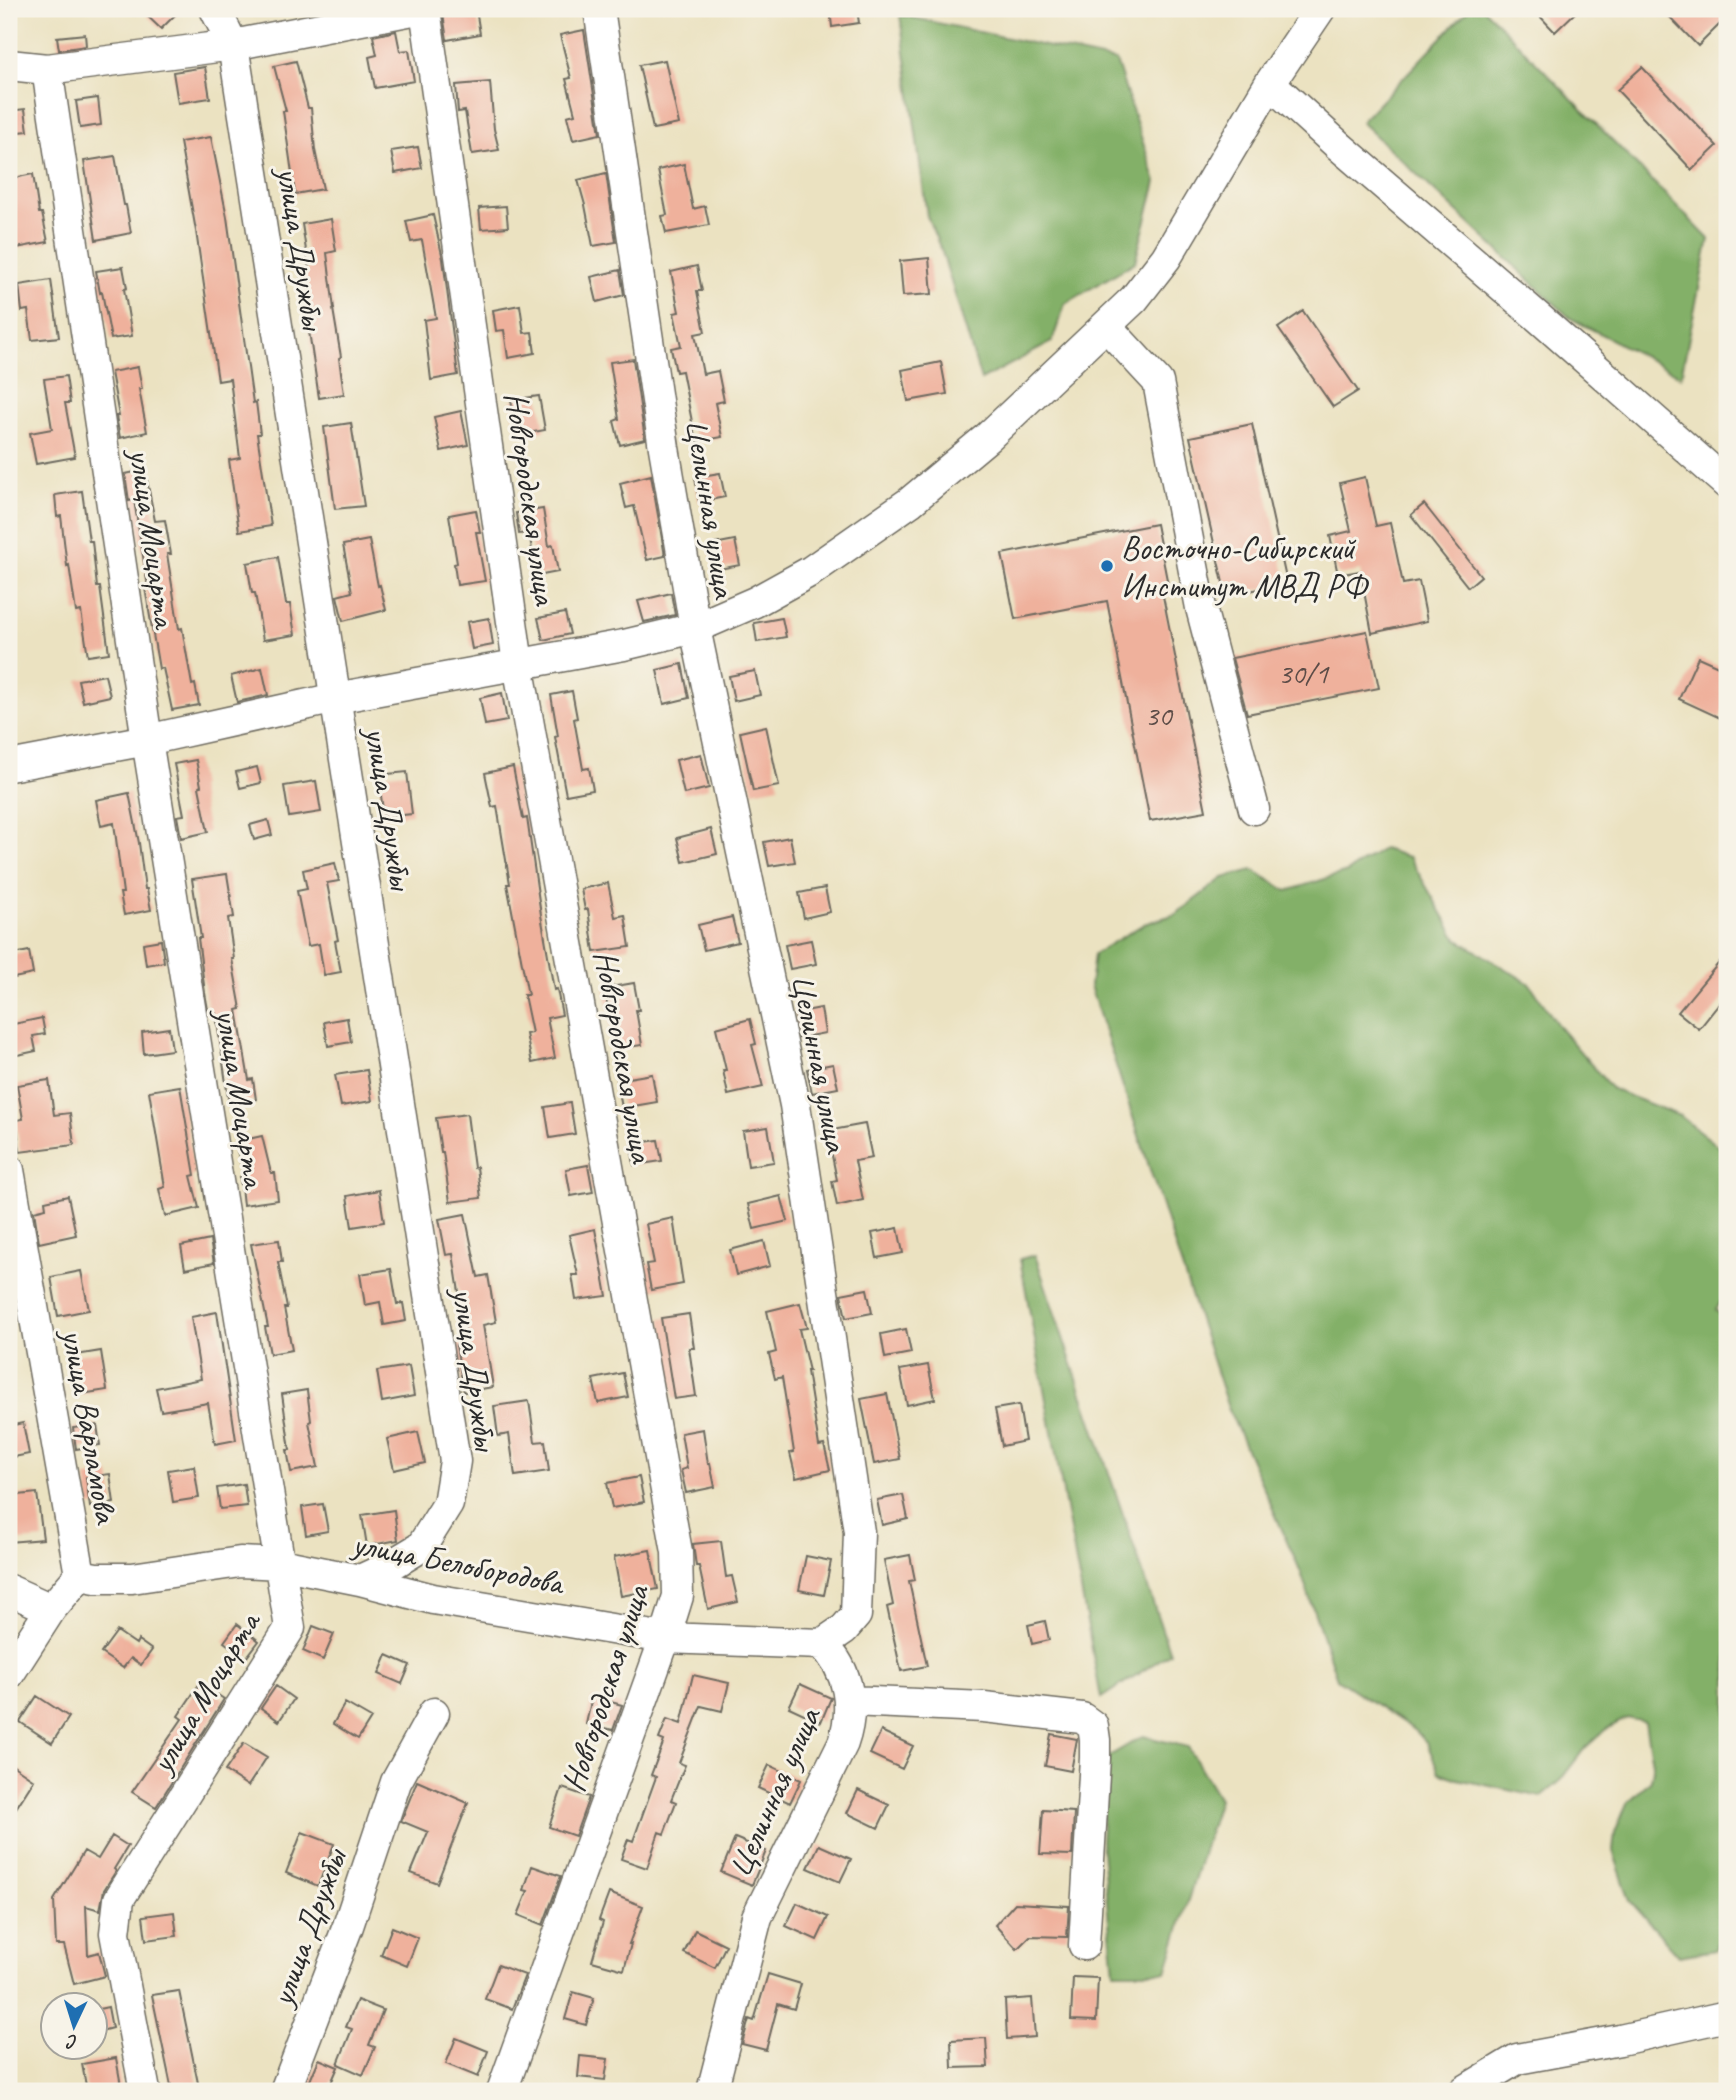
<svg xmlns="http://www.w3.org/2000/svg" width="1736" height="2100" font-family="Caveat,sans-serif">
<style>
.forest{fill:#83b068;stroke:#576e4a;stroke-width:2}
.building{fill:#efb19c}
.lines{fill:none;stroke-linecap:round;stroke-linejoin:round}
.minor-casing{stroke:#6e6b60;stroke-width:33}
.minor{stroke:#fff;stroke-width:30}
.poi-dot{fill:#1f6fb2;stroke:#f7f3e8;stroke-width:2.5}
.labels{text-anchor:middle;stroke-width:6;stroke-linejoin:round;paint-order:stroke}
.number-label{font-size:30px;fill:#5c4c47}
.street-label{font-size:33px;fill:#2b2b2b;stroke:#f7f3e8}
.poi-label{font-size:33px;fill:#2b2b2b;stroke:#f7f3e8;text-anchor:start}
</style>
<rect width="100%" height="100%" fill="#f7f3e8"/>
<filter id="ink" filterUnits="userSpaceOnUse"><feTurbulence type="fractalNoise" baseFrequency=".0143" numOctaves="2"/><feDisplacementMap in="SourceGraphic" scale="14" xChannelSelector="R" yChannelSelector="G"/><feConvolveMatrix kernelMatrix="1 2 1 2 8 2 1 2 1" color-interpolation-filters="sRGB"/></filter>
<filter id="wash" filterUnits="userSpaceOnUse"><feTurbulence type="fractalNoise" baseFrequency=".00686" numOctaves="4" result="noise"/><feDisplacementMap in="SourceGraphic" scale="28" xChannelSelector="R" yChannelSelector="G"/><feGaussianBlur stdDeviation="1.57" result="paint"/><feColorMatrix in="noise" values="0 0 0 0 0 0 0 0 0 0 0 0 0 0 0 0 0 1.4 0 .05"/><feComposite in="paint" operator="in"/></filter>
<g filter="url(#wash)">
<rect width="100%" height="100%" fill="#ebe2c1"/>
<path class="forest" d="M1469,9h15l225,230 -28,137 -111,-58 -209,-196z
M900,15l216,46 40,121 -21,80 -70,42 -13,38 -71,38 -39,-128 -15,-36z
M1383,849l26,8 48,82 73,45 29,43 53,62 68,27 47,37v139l-11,18 11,12v602l-5,2 -7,24 -36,6 -49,-55 -17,-50 2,-18 12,-30 24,-23 2,-11 -8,-47 -18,-4 -21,11 -21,19 -27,35 -17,14 -84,-18 -18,-7 -12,-29 -11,-12 -79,-52 -37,-109 -72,-162 -138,-422 4,-32 50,-30 32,-10 47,-36 30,-8 34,21 60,-19z
M1035,1255l135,398 -69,45 -81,-439z
M1143,1736l45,11 31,52 -53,173h-52l-13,-131 5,-83z"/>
<g id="blocks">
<path class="building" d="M140,9h41l-20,20z
M476,9l4,25 -33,6 -4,-26z
M830,9h27l2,14 -27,4z
M1533,9h46l-24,23z
M1662,9h65v8l-29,29z
M584,30l16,104 -27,6 -6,-24 8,-2 -9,-35 5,-1 -11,-43z
M396,31l4,20 9,-1 5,31 -39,7 -6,-31 8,-2 -4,-19z
M85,34l1,12 -27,4 -2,-13z
M665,60l14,64 -26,5 -14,-64z
M296,61l12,47h3l4,42 8,39 -28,5 -12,-83h3l-12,-45z
M205,67l5,31 -32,5 -5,-31z
M1642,67l75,79 -25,24 -75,-80z
M490,82l4,47 5,21 -27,4 -7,-43 -7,1 -2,-27z
M98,98l3,27 -21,3 -4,-27z
M25,109l3,22 -19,2v-22z
M211,137l16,80 26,186 3,-1 4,32h-3l14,92 -32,5 -10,-71 11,-2 -10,-79 -12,2 -22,-150 -16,-89z
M418,147l4,21 -27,5 -4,-22z
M115,156l9,49h2l5,28 -35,7 -12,-79z
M684,164l9,45 12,-3 4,19 -43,8 -4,-17 5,-1 -9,-45z
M606,173l10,69 -23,4 -8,-41 -7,-25z
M33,174l6,39h3l6,29 -37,7 -2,-13v-17h3l-3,-21v-19z
M506,206l2,21 -27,2 -2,-21z
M433,215l10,44 15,116 -27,5 -7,-60 12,-2 -14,-78 -11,2 -5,-21z
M331,219l5,32 -9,2 7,56h-1l8,48 -2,1 5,36 -25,4 -19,-127 9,-1 -7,-46z
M929,258l3,36 -29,2 -3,-35z
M697,266l5,25h-5l8,41 -10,2 8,40 15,-3 6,30 -9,2 7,34 -26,5 -14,-71 -6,1 -5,-24 10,-2 -7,-33 5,-1 -8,-40z
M123,267l4,21 -3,1 8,47 -21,3 -9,-47 -2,1 -4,-22z
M620,270l4,25 -27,7 -6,-25z
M51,280l8,57 -27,3 -4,-30 -6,1 -3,-26z
M520,305l4,28 8,-1 3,21 -27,5 -4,-28 -8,1 -3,-21z
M1303,311l55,80 -25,16 -55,-79z
M633,359l12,80 -25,6 -6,-24 5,-2 -9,-57z
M941,362l6,32 -39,7 -6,-31z
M138,367l4,22h-3l8,43 -27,6 -4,-22h3l-8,-44z
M66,376l4,27h-5l10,54 -39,7 -6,-31 22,-4 -8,-50z
M539,396l6,34 -28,5 -6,-35z
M461,411l7,34 -27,6 -7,-34z
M351,423l13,83 -29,3 -11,-82z
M1252,424l35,159 -61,13 -36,-159z
M145,470l10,51 10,-1 6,34h-4l12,75 3,-1 10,57 3,-1 4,21 -27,5 -9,-42 -4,1 -14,-81 3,-1 -14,-87 -5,1 -4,-27z
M720,473l5,24 -26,5 -4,-25z
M651,475l14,81 -18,4 -13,-54 -8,2 -6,-25z
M1365,477l11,49 14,-3 13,61 16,-3 8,40 -55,12 -12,-62 -22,4 -8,-39 21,-5 -11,-48z
M82,491l7,50h3l5,46h3l9,66 -21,3 -7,-45 -5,1 -7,-47 -2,1 -6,-50 -4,1 -2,-22z
M1424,504l57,72 -13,11 -57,-72z
M543,509l6,37 4,-1 5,27 -21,4 -8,-43 -10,1 -3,-21z
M476,510l4,22h-4l9,49 -28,4 -3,-21 3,-1 -8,-48z
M1156,524l12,61 -7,1 45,225 -56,10 -43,-220 -92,18 -13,-65z
M369,540l9,46 2,-1 6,25 -43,11 -6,-25 15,-4 -9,-47z
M735,540l5,25 -26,5 -5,-25z
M278,557l8,47h4l5,31 -32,5 -8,-47h-3l-5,-30z
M671,593l4,22 -31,7 -6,-21z
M565,613l5,21 -27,6 -5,-22z
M489,618l4,27 -21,4 -5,-27z
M782,618l4,19 -29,5 -3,-19z
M1367,631l12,57 -132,26 -15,-56z
M1698,657l29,13v30l-7,18 -41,-19z
M682,664l7,34 -25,6 -7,-34z
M262,668l6,27 -31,7 -6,-26z
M755,671l5,24 -26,6 -5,-25z
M105,675l5,21 -27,6 -5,-22z
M572,691l5,27 -3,1 9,50 6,-1 4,22 -27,5 -11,-58 3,-1 -7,-41z
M502,693l5,28 -22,4 -5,-27z
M766,726l13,60 -26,5 -13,-59z
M701,754l8,34 -25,6 -8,-34z
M196,760l5,26 -2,1 9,45 -27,6 -4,-22 7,-1 -10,-51z
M257,767l4,16 -21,5 -4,-16z
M513,767l10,52 4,-1 14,97 13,75 3,-1 5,26 -15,3 8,40 -23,5 -6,-29 6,-1 -8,-38h4l-21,-111h3l-13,-78 -5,1 -7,-34z
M407,772l5,42 -28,3 -6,-42z
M316,781l5,31 -32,5 -5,-31z
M129,793l10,50 6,46h2l4,21 -27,5 -4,-22h3l-9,-70 -13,3 -5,-26z
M268,820l4,15 -18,5 -4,-15z
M711,829l6,25 -34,8 -6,-24z
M790,837l5,25 -26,4 -5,-24z
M335,863l4,18 -12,2 11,57 -3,1 6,31 -17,3 -5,-31 -11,2 -11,-55 10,-2 -4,-19z
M227,874l7,43 -6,1 6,41h-2l9,50 -4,1 12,70 4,-1 3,21 -27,4 -13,-90 -7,1 -4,-22 -7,-55h3l-9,-59z
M608,883l7,34 10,-2 5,32 -36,5 -6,-43 -3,1 -4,-21z
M825,888l5,24 -26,6 -5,-25z
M732,917l6,25 -34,8 -6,-25z
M161,940l3,22 -18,3 -3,-22z
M811,940l5,24 -26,5 -5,-24z
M29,951l4,23 -24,5v-24z
M1727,953v41l-28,35 -21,-17z
M634,983l5,27h-3l6,35 -28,4 -9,-61z
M821,1008l4,25 -26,5 -4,-25z
M42,1018l3,16 -12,2 3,15 -23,5 -4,-31z
M347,1018l4,24 -23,4 -4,-24z
M750,1019l6,25 -4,1 11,42 -35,8 -5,-25h3l-10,-42z
M169,1028l3,22 -28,4 -2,-22z
M833,1064l5,24 -26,5 -5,-24z
M367,1070l5,31 -31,5 -6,-31z
M652,1074l5,28 -35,6 -5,-28z
M49,1080l5,35 16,-2 4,32 -54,7 -4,-32 7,-1 -6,-34z
M180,1086l15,89 -4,1 8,32 -34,8 -6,-27 6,-2 -16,-96z
M570,1103l5,31 -25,4 -5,-31z
M467,1114l7,54 3,-1 4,31 -31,4 -7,-50h-2l-5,-34z
M865,1124l7,34 -17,3 8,39 -26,6 -5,-25 5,-1 -10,-49z
M768,1127l6,35 -26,4 -5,-35z
M262,1136l9,37h4l3,27 -35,5 -3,-28h4l-9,-35z
M658,1140l4,21 -28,4 -3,-21z
M588,1165l5,27 -22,4 -5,-27z
M379,1190l5,32 -32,5 -5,-31z
M68,1196l8,39 -37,8 -5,-32 12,-3 -1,-7z
M781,1196l7,25 -34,8 -6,-25z
M465,1214l13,63 10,-2 8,47 -13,3 10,62 -29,5 -8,-47 11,-2 -14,-89 -7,1 -7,-36z
M673,1218l10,66 -32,6 -5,-26 8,-1 -8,-39z
M898,1228l5,25 -26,5 -5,-25z
M595,1229l12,67 -31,4 -4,-25h6l-9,-40z
M210,1240l4,23 -29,6 -4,-23z
M279,1240l3,22h-4l9,46h-3l8,42 -22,4 -5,-27h3l-17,-83z
M764,1241l6,25 -34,9 -6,-25z
M391,1269l6,35 6,-1 3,18 -22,4 -4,-23 -15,3 -5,-31z
M81,1271l8,39 -31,6 -7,-39z
M867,1289l5,24 -26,5 -5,-24z
M800,1303l7,25 -8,1 10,42h-2l12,75 5,-1 6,25 -34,8 -6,-25 4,-1 -12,-75 -7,2 -6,-25 7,-2 -9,-41z
M217,1312l19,128 -21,4 -7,-41 -47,8 -5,-23 45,-9 -10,-62z
M689,1314l5,34h-5l7,48 -22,3 -13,-81z
M906,1329l5,24 -26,5 -4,-24z
M101,1351l6,39 -32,5 -5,-39z
M928,1365l7,34 -28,6 -7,-35z
M409,1366l5,30 -32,6 -5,-31z
M623,1373l5,24 -30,6 -5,-24z
M307,1390l4,31 -2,1 9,45 -27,5 -4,-22h3l-8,-56z
M887,1394l13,65 -26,5 -13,-65z
M529,1401l6,41 10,-1 4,30 -34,5 -6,-42 -11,2 -4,-30z
M1019,1405l6,36 -23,5 -7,-37z
M23,1423l6,31 -20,4v-32z
M97,1425l3,20 -24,4 -3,-21z
M703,1429l5,35 2,-1 5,24 -29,6 -5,-23 6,-2 -6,-35z
M418,1432l7,31 -31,7 -7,-31z
M194,1466l5,32 -26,4 -5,-32z
M110,1474l4,29 -24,4 -4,-30z
M639,1477l5,25 -32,6 -5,-25z
M244,1484l3,22 -27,3 -3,-21z
M37,1493l6,46 -34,3v-46z
M903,1495l5,24 -26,6 -5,-25z
M323,1504l5,27 -22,4 -4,-28z
M394,1510l4,30 -31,6 -5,-31z
M721,1541l5,36 6,-1 6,26 -30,7 -9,-43h-3l-3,-22z
M650,1550l8,39 -37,7 -7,-39z
M910,1555l5,25 -6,1 18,85 -26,5 -14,-64 6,-2 -9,-45z
M806,1556l25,5 -7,34 -25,-5z
M1045,1621l4,19 -17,4 -4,-19z
M237,1624l22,17 -13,17 -22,-16z
M313,1626l21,8 -11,26 -20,-9z
M117,1631l19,13 2,-4 14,10 -11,15 -10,-7 -8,10 -22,-15z
M387,1655l23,10 -8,19 -23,-10z
M693,1675l36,8 -7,28 -21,-5 -22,57 6,2 -14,35 5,2 -12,32 -5,-2 -12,36 -26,-9 7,-20 5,2 23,-64 -5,-2 13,-34 -5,-2 8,-20 14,5z
M200,1683l24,16 -68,108 -24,-15 50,-73 -4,-3z
M800,1684l31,14 -10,24 -32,-15z
M276,1686l18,13 -15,22 -18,-13z
M37,1696l32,21 -17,26 -32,-21z
M592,1697l30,8 -9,25 -27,-6z
M345,1703l26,15 -13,21 -25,-15z
M881,1731l32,15 -11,23 -32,-15z
M1051,1734l26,5 -6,32 -26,-5z
M244,1743l23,14 -19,29 -23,-15z
M9,1763l25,17 -25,39z
M769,1765l32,15 -11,23 -32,-15z
M417,1781l51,22 -31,80 -26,-10 17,-41 -27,-11z
M562,1788l27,9 -14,39 -26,-9z
M858,1790l31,15 -11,23 -31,-15z
M1043,1810l31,2 -2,43 -32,-1z
M302,1832l32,12 -16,42 -32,-13z
M112,1836l16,10 -14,23 2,2 -12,19 -4,20 -14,-4 2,49 11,-3 6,24 -31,8 -10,-39h-8l-2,-45 30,-49 14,8z
M735,1838l31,13 -14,34 -31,-13z
M819,1845l32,14 -11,23 -32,-14z
M532,1866l29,10 -18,49 -25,-10 10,-24 -4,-1z
M609,1893l34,13 -14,38h2l-7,26 -32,-9 11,-39 -4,-2z
M797,1903l31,14 -11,23 -31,-14z
M1015,1903l54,3 -2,31 -37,-1 -13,13 -22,-24z
M174,1912l3,24 -31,4 -3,-24z
M392,1927l26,11 -11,28 -26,-11z
M695,1930l31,15 -11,23 -31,-15z
M498,1965l27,10 -13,34 -27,-10z
M768,1974l33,10 -7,25 -16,-5 -12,46 -24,-6 7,-25 5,2z
M1073,1977l25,1 -2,43 -25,-1z
M179,1991l20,97 -27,3 -20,-96z
M573,1992l21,6 -8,27 -21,-6z
M1032,1998l3,39 -28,2 -2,-39z
M357,2000l26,10 -14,35 6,2 -12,28 -25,-11 14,-35 -6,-2z
M108,2007l4,21 -18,5v-23z
M456,2038l32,13 -10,26 -32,-13z
M986,2038l2,29 -36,1 -1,-28z
M580,2056l28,3 -3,21 -27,-3z
M116,2058l6,33h-35l-5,-27z
M319,2059l19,8 -10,23 -19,-7z"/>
</g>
</g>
<g filter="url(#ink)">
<use href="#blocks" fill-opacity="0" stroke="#6e6b60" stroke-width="2"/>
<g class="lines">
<g class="minor-casing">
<path id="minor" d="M215,9l18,36 222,1416 -7,43 -27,43 -35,21 -26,12
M425,9l93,655 159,888 1,44 -13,42 -163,453
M599,9l65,439 31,180 100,477 64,427 -3,83 -12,14 -22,15
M9,65l38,4 186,-24 185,-36
M47,69l100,671 143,888 -171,271 -4,34 30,158
M1270,83l69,63 200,172 188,166
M1106,326l52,56 43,226 53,201
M9,766l138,-26 189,-42 288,-53 71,-17 60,-26 56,-31 99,-69 78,-65 146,-138 32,-41 104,-175 50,-74
M9,1170l71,405 -29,34 -42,65
M80,1575l16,3h36l108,-16 40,2 80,16 73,19 232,39 157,6
M9,1590l42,19
M850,1701l134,6 98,11 11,8 2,14v18l-11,187
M285,2091l63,-165 48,-144 38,-69
M712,2091l45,-174 86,-174c12,-35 7,-72 -21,-99
M1464,2091l53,-32 103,-19 107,-24"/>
</g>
<use href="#minor" class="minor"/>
</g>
</g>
<circle class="poi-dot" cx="1107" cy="566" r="7"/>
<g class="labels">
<g class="number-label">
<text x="1303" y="683">30/1</text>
<text x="1158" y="725">30</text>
</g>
<g class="street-label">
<text transform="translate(302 248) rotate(81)" y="12">улица Дружбы</text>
<text transform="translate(532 498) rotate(82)" y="12">Новгородская улица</text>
<text transform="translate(712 508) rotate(81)" y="12">Целинная улица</text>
<text transform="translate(154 538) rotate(82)" y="12">улица Моцарта</text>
<text transform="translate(390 808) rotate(81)" y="12">улица Дружбы</text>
<text transform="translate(625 1056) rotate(80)" y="12">Новгородская улица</text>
<text transform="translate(821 1063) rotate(79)" y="12">Целинная улица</text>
<text transform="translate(242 1098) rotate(81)" y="12">улица Моцарта</text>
<text transform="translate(476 1369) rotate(82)" y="12">улица Дружбы</text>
<text transform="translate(91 1426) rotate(80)" y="12">улица Варламова</text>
<text transform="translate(458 1562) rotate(11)" y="12">улица Белобородова</text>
<text transform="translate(604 1688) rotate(-72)" y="12">Новгородская улица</text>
<text transform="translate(204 1692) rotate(-59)" y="12">улица Моцарта</text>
<text transform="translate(773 1792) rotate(-66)" y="12">Целинная улица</text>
<text transform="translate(307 1927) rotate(-70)" y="12">улица Дружбы</text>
</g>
<g class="poi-label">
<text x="1121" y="559">Восточно-Сибирский<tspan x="1121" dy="38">Институт МВД РФ</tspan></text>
</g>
</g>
<rect width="1736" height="2100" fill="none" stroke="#f7f3e8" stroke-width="35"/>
<g transform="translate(74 2026) rotate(184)"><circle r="33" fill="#f7f3e8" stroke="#a5a39c" stroke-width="2"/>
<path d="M0-5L12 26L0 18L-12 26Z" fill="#1f6fb2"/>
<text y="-10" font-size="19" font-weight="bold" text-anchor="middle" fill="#2b2b2b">С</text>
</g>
</svg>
